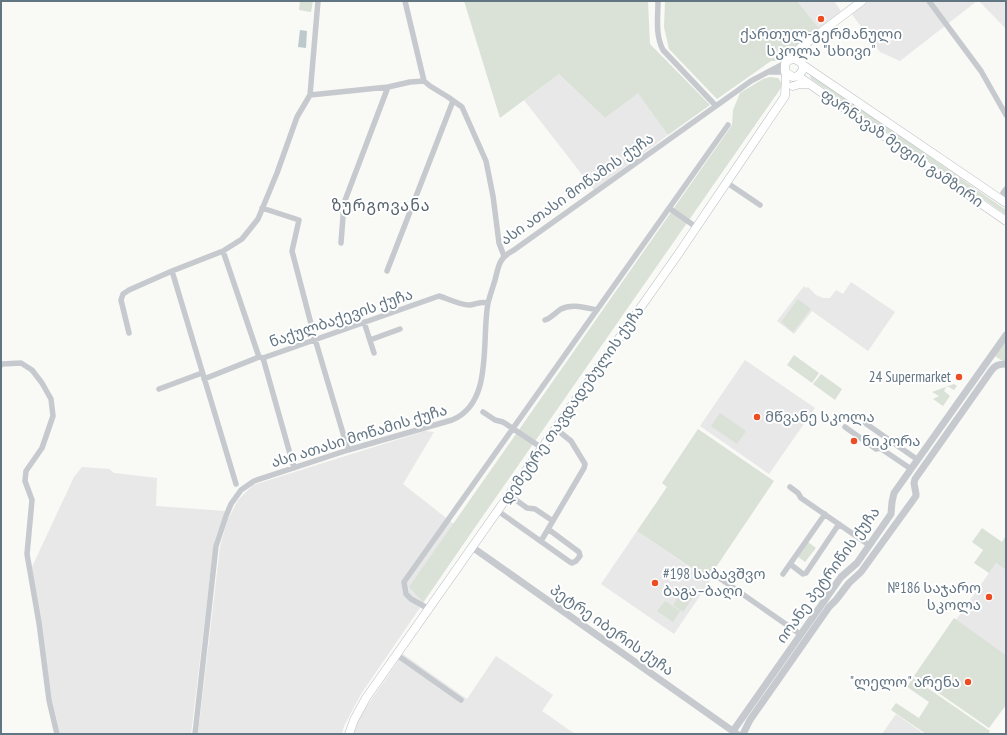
<svg xmlns="http://www.w3.org/2000/svg" width="1007" height="735" font-family="'PT Sans Narrow','Noto Sans Georgian',sans-serif">
<style>
.built{fill:#e7e8e7}
.green{fill:#dae1d7}
.water{fill:#bcc9cc}
.lines{fill:none;stroke-linecap:round;stroke-linejoin:round}
.secondary-casing{stroke:#b8bec2;stroke-width:9}
.minor{stroke:#c6cace;stroke-width:5.5}
.tertiary{stroke:#c6cace;stroke-width:7}
.secondary{stroke:#fff;stroke-width:8}
.poi-dot{fill:#ec4d23;stroke:#fff;stroke-width:1.5}
.labels{text-anchor:middle;stroke-width:4;stroke-linejoin:round;paint-order:stroke}
.poi-label{font-size:15px;fill:#627583;stroke:#fff;text-anchor:end}
.street-label{font-size:15px;fill:#627583;stroke:#fff}
.neighbourhood-label{font-size:16px;letter-spacing:1px;fill:#55636d;stroke:#fff}
</style>
<rect width="100%" height="100%" fill="#f9f9f6"/>
<path class="built" d="M797,1h37l7,10 -22,17z
M867,1h110l-77,60 -20,-9 -29,-39z
M979,1h27v28z
M559,74l46,44 33,-26 30,43 -74,55 -70,-90z
M851,282l44,30 -27,39 -56,-40 -18,23 -17,-13 27,-35 2,2 2,-1 8,8 7,3h7l6,-8 7,4z
M745,360l70,48 -46,66 -69,-48z
M425,431l9,1 -31,52 66,52 -108,158 -17,32 -2,8h-144l22,-187 7,-26 11,-21 15,-15z
M82,467l27,2 5,4 43,5 -1,28 69,5 -11,32 -23,191h-131l-9,-39 -19,-128 42,-90z
M637,531l73,50 -36,53 -73,-50z
M996,563l10,7v85l-50,-35z
M403,654l64,45 29,-43 57,39 -11,16 33,23h-222l5,-15z
M896,714l28,20h-42z"/>
<path class="green" d="M300,1h13l-2,11 -12,-2z
M464,1h184l2,43 60,61 -42,30 -30,-42 -33,25 -46,-44 -59,44z
M665,1h132l22,27 -43,33h-5l-54,38 -48,-50 -5,-22z
M811,75h2l193,135v5l-195,-136 -1,-3z
M770,77l8,1 5,7 -360,517 -14,-15 323,-462 1,-15 7,-17 23,-14z
M798,299l13,10 -18,23 -12,-10z
M1006,338v23h-3l-7,-4 -1,-2z
M794,355l25,18 -7,10 -25,-18z
M821,374l21,15 -7,11 -22,-16z
M954,384l3,2 -3,4 -5,-3h-3l-2,4 6,5 -7,10 -10,-7 6,-3 -7,-4z
M720,413l26,18 -9,13 -26,-18z
M698,429l76,52 -66,98 -71,-48 30,-44 -5,-4z
M982,528l20,14 4,-7v35l-10,-7 -7,10 -15,-10 9,-13 -11,-8z
M808,542l8,6 -11,14 -7,-5z
M686,585l10,8 -13,19 -10,-7z
M665,601l15,10 -7,11 -16,-11z
M954,618l52,37v50l-17,23 -75,-52z
M913,678l77,53 -2,3h-62l-35,-24 5,-7 23,15 10,-16 -22,-15z"/>
<path class="water" d="M300,30l7,1 -1,17 -8,-1z"/>
<g class="lines">
<g class="secondary-casing">
<path id="secondary" d="M789,60l6,-1 7,4 1,7 -5,6 -5,1 -8,-5v-8l15,-16 62,-47
M803,65l203,138
M798,76l208,145
M793,86l7,-2h9
M349,734l5,-14 12,-22 313,-445 106,-157 1,-22"/>
</g>
<path class="minor" d="M405,1l19,80
M658,1c0,17 -3,33 5,49l53,56
M929,1l52,70 25,44
M769,72h16
M310,95l78,-8 22,-5 14,-1 6,5 18,11 14,10 24,54 7,35 6,47 5,13
M726,182l34,23
M1002,200l1,-7 3,-4
M262,208l37,12 -7,31 23,88 33,111
M669,208l27,19
M341,243l3,-40 44,-116
M223,251l36,106
M172,271l64,213
M387,271l66,-170
M545,320c6,-2 10,-7 16,-11 11,-6 25,-1 36,1
M364,322l10,31
M129,333l-8,-33 2,-6 6,-4 43,-19 51,-20 19,-12 16,-20 19,-46 20,-56 13,-22 8,-94
M370,340l30,-11
M263,358l31,110
M1,365l1,-1 19,-1 11,7 10,13 9,16 2,17 -11,32 -16,23 -1,10 7,19 -5,54 12,69 10,77 8,34
M204,379l55,-22 4,1 176,-62c7,2 24,10 31,9 7,-1 11,-4 18,-2
M159,389l43,-16
M483,412l12,8 8,2 39,26
M865,423l53,37
M845,427l31,22 4,-1 31,21
M790,487l8,6 3,5 68,47
M509,495l18,13 8,1 18,12
M498,511l72,51 2,1 4,-2 4,-5 -1,-4 -31,-23
M541,541l43,-73 1,-4 -14,-23 -15,-12
M790,564l13,10 3,-1 33,-49
M783,574l42,-60
M718,577l82,57
M429,609l-18,-10 -5,-5 -2,-12 324,-457
M397,655l64,45
M195,734l21,-188 10,-30 5,-12 10,-14 13,-9 94,-31 104,-30c42,-17 29,-80 36,-117 2,-8 5,-16 7,-23 4,-16 4,-22 19,-30l237,-169 36,-19"/>
<path class="tertiary" d="M472,547l265,187
M733,731l108,-154 16,-14 34,-49 1,-12 2,-9 112,-158
M743,734l7,-14 79,-113 7,-7 13,-17 12,-11 55,-76v-2l-2,-11 1,-4 76,-108c4,-6 8,-7 15,-7"/>
<use href="#secondary" class="secondary"/>
</g>
<g class="poi-dot">
<circle cx="821" cy="19" r="4"/>
<circle cx="959" cy="377" r="4"/>
<circle cx="757" cy="417" r="4"/>
<circle cx="854" cy="441" r="4"/>
<circle cx="655" cy="583" r="4"/>
<circle cx="989" cy="597" r="4"/>
<circle cx="968" cy="682" r="4"/>
</g>
<g class="labels">
<g class="poi-label">
<text x="821" y="39" text-anchor="middle">ქართულ-გერმანული<tspan x="821" dy="17">სკოლა "სხივი"</tspan></text>
<text x="951" y="382">24 Supermarket</text>
<text x="765" y="422" text-anchor="start">მწვანე სკოლა</text>
<text x="862" y="446" text-anchor="start">ნიკორა</text>
<text x="663" y="579" text-anchor="start">#198 საბავშვო<tspan x="663" dy="17">ბაგა–ბაღი</tspan></text>
<text x="981" y="593">№186 საჯარო<tspan x="981" dy="17">სკოლა</tspan></text>
<text x="960" y="687">"ლელო" არენა</text>
</g>
<g class="street-label">
<text transform="translate(902 148) rotate(35)" y="5">ფარნავაზ მეფის გამზირი</text>
<text transform="translate(577 189) rotate(-35)" y="5">ასი ათასი მოწამის ქუჩა</text>
<text transform="translate(341 318) rotate(-19)" y="5">ნაქულბაქევის ქუჩა</text>
<text transform="translate(572 405) rotate(-55)" y="5">დემეტრე თავდადებულის ქუჩა</text>
<text transform="translate(359 436) rotate(-17)" y="5">ასი ათასი მოწამის ქუჩა</text>
<text transform="translate(828 575) rotate(-54)" y="5">იოანე პეტრიწის ქუჩა</text>
<text transform="translate(612 630) rotate(35)" y="5">პეტრე იბერის ქუჩა</text>
</g>
<g class="neighbourhood-label">
<text x="381" y="211">ზურგოვანა</text>
</g>
</g>
<rect width="1007" height="735" fill="none" stroke="#627583" stroke-width="4"/>
</svg>
